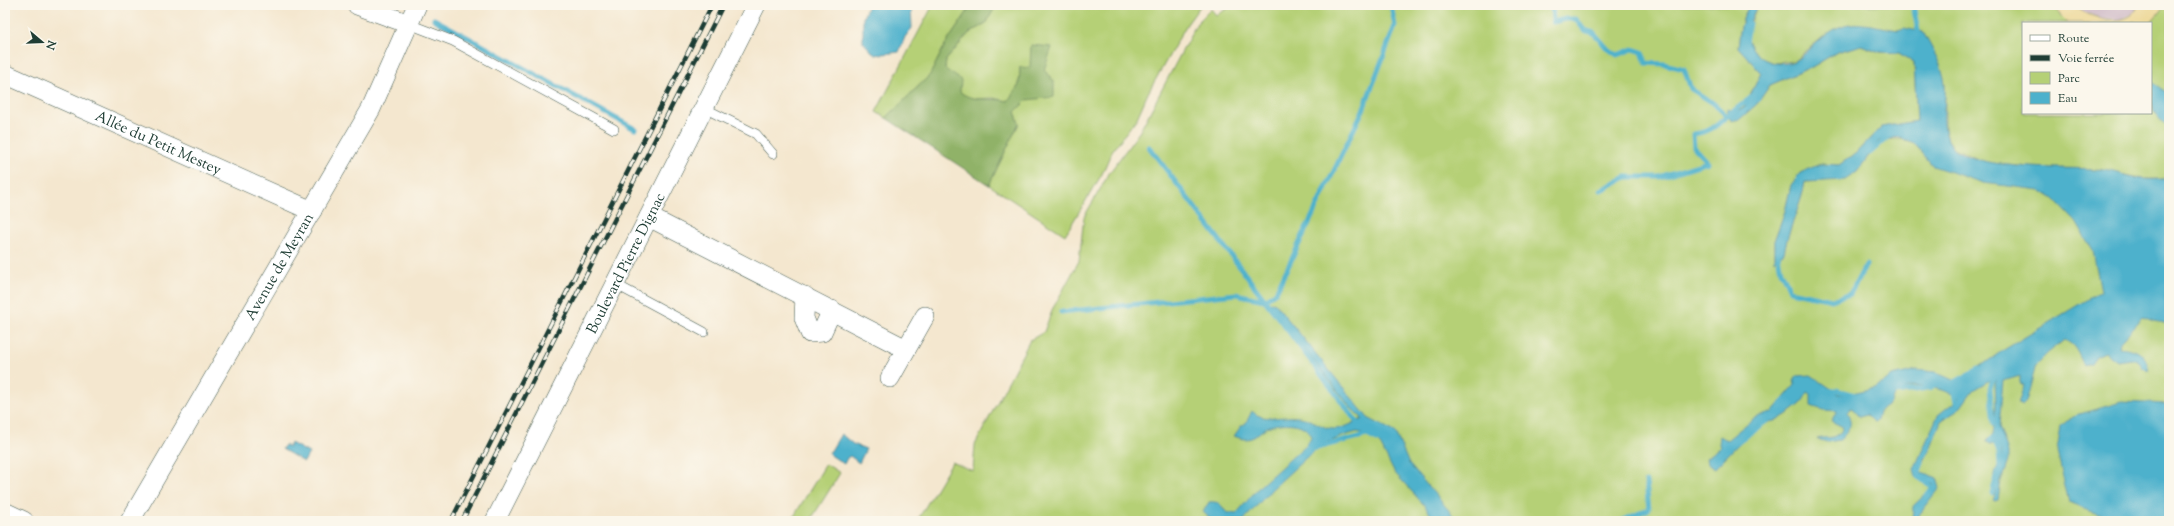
<svg xmlns="http://www.w3.org/2000/svg" width="2174" height="526" font-family="'Sorts Mill Goudy',serif">
<style>
.industrial{fill:#d1bdc9}
.green{fill:#b5d076;stroke:#6a8655}
.forest{fill:#90b267;stroke:#58784e}
.sand{fill:#eeda9e;stroke:#868c69}
.water{fill:#4db1cc;stroke:#367780}
.lines{fill:none;stroke-linecap:round;stroke-linejoin:round}
.stream{stroke:#4db1cc;stroke-width:5}
.service-casing{stroke:#3f564b;stroke-width:10}
.minor-casing{stroke:#3f564b;stroke-width:20}
.service{stroke:#fff;stroke-width:9}
.minor{stroke:#fff;stroke-width:19}
.rail-casing{stroke:#1f3d34;stroke-width:4.5}
.rail{stroke:#fbf7ec;stroke-width:3;stroke-dasharray:9;stroke-linecap:butt}
.labels{text-anchor:middle;stroke-width:3;stroke-linejoin:round;paint-order:stroke}
.street-label{font-size:15px;fill:#1f3d34;stroke:#fbf7ec}
</style>
<rect width="100%" height="100%" fill="#fbf7ec"/>
<filter id="ink" filterUnits="userSpaceOnUse"><feTurbulence type="fractalNoise" baseFrequency=".025" numOctaves="2"/><feDisplacementMap in="SourceGraphic" scale="8" xChannelSelector="R" yChannelSelector="G"/><feConvolveMatrix kernelMatrix="1 2 1 2 8 2 1 2 1" color-interpolation-filters="sRGB"/></filter>
<filter id="wash" filterUnits="userSpaceOnUse"><feTurbulence type="fractalNoise" baseFrequency=".012" numOctaves="4" result="noise"/><feDisplacementMap in="SourceGraphic" scale="16" xChannelSelector="R" yChannelSelector="G"/><feGaussianBlur stdDeviation="0.9" result="paint"/><feColorMatrix in="noise" values="0 0 0 0 0 0 0 0 0 0 0 0 0 0 0 0 0 1.4 0 .05"/><feComposite in="paint" operator="in"/></filter>
<g filter="url(#wash)">
<rect width="100%" height="100%" fill="#f4e7cf"/>
<path class="industrial" d="M2073,5h62l2,3 -3,5 -13,6 -21,-1 -17,-7z"/>
<path class="green" d="M933,5h39l-27,40 -15,30 -44,43 -10,-6z
M991,5h210l-14,19 -39,69 -11,25 -25,33 -10,23 -37,61 -76,-50 30,-62 -4,-11 12,-12 15,-3 12,-16 -10,-11 -24,-3 -1,18 -11,16 -14,-3 -24,1 -10,-7 -15,-23 1,-9 23,-27 17,-9 9,-18z
M1234,5h516c-9,13 -10,27 -12,42l23,26 -17,35 -6,3 -7,10 26,-17 13,-19 42,-18 25,-15 24,-7 19,7 19,1 15,10 3,58 -36,6 -26,27 -16,11 -19,-1 -29,21 -6,26 -11,30v19l10,-7c4,-25 17,-46 21,-71l15,-1 37,-9 22,-31c33,-6 35,1 54,25l236,31v324h-1252l35,-59 21,9 2,-26 55,-105 14,-8 8,-22 27,-49 5,-44 26,-45 30,-41 57,-108 14,-14 5,6z
M1752,5h303l6,11 7,7h-45v90h128l-1,-90 15,-18h4v174h-25l-47,-10 -56,-1 -55,-5 -32,-15 -6,-8 -3,-10v-46l-7,-21 -15,-31 -25,-2 -48,-6 -27,13 -29,24 -20,2 -14,-5 -12,-15 -1,-9 9,-26z
M826,464l14,9 -30,48h-19z"/>
<path class="forest" d="M972,5l23,2 -9,17 -17,9 -23,27 -1,9 16,11 -1,12c15,11 29,5 48,9l11,-16 1,-18 10,1 1,-23 21,2 -8,23 10,11v16l-27,3 -12,12 4,11 -30,62 -103,-67 44,-43 15,-30z"/>
<path class="sand" d="M2055,5c5,0 14,-2 19,0 3,2 5,4 8,6 14,8 46,16 55,-3l-2,-3h30l-15,18h-82l-7,-7z"/>
<path class="water" d="M868,5h43l1,23 -7,9 -6,15 -24,3 -12,-13v-24z
M1750,5l6,3c-8,18 -14,27 -1,44 8,10 27,15 39,9 19,-10 32,-34 56,-37 12,-2 35,4 48,6l6,-2 19,4c8,15 21,35 22,53 1,18 -5,37 3,55 14,32 116,27 148,29 16,1 31,8 47,10 8,1 17,0 25,0l-3,-2 4,-6v153l-16,-3 -10,-4 -23,25 -1,5c19,2 26,6 30,24l-6,-2 -5,-8 -7,-2 -14,2 -12,-9 -9,4 -5,7 -7,2c-6,-10 -8,-21 -20,-25l-16,13 -12,12 -10,37 -4,4 -4,-2 6,-19 -4,-2v-7l-17,5 -4,45 9,26v9l-7,20 -3,19 -3,1 -2,-1c4,-9 1,-17 2,-26 2,-11 12,-17 3,-29l-8,-1 -4,-3 7,-7 3,-27 -1,-27 -7,1 -15,9 -12,17 -20,14 -12,31 -11,20 19,6 3,10 -21,27v6h-7l1,-15 21,-20v-2l-18,-6 -2,-9 24,-54 20,-16 -1,-3c-19,-8 -45,-17 -63,0 -2,2 -2,6 -5,8 -2,3 -7,5 -10,7l-2,10 -3,1 -7,-7 -8,2 -6,-7 -3,-1 -3,3c7,13 2,18 -7,28l-13,2 -10,-3c11,-3 21,2 26,-12l-12,-6 6,-10 -14,-1 -12,-4v-12l-3,-2 -7,12 -9,7 -14,9 -21,5 -42,43 -8,-5 -1,-5 14,-10 -1,-4 1,-8 7,4 27,-22 17,-5 24,-28 -1,-4 3,-5 14,-1 28,19h8l28,-6 17,-12 25,-6 18,2 18,8 7,1 42,-30 99,-60 -8,-40 -17,-29 -22,-23 -14,-9 -57,-7 -50,-17 -19,-23 -16,-6 -19,4 -22,31 -12,8 -40,2c-4,25 -17,46 -21,71l-10,8v-20l11,-30 6,-26 9,-12 20,-9 19,1 16,-11 26,-27 36,-6 -3,-58 -15,-10 -19,-1 -19,-7 -24,7 -25,15 -42,18 -13,19 -17,15 -9,2 -4,-12 11,2 6,-3 17,-35 -23,-26c2,-15 3,-29 12,-42z
M2151,82l18,12v33c-19,-17 -18,-20 -18,-45z
M1274,302l94,116 27,14 14,32 49,57h-23l-10,-15 -31,-34 -13,-26 -10,-11 -14,-3 -14,4 -25,11 -46,42 -29,32h-30l-10,-9 6,-10c9,-1 12,2 17,10l10,2 24,-28 47,-42 4,-7c-5,-16 -27,-15 -41,-11 -14,5 -15,19 -36,10l7,-10 5,-3 6,-12c11,12 32,4 47,6 13,1 23,12 35,12 8,0 19,-6 27,-9v-3l-9,-8 -83,-105z
M2121,402l48,2v117h-18l-6,-6 -31,5 -45,-17 -12,-52 4,-25 12,-10z
M841,434l12,10 13,5 -7,14 -9,-7 -3,2 -3,6 -15,-10z
M291,443l18,10 -5,9 -22,-13 3,-4 4,2z"/>
<g class="lines">
<path class="stream" d="M1552,5l1,17 13,-3h10l8,11 10,3 12,14 11,8 16,-6 9,3 4,11 18,1 20,5 7,20 22,14 14,13 25,-19
M1913,5l6,31
M434,19l201,110
M1746,43l3,-20
M1149,147l218,288
M1870,153l18,-16
M1601,190l25,-13h33l49,-15 -14,-15 -1,-13c16,-2 23,-7 34,-18
M1777,251l4,20 9,20 42,9 18,-6 16,-29
M1061,312l175,-18 28,6 12,-8 87,-182 32,-84 -4,-21
M1994,375l-4,13 4,35
M1953,383l26,-14
M1953,389l4,16 -3,2
M1829,391l7,-1 19,5
M1896,393l37,-6
M1737,442l31,-22
M1312,449l55,-14 12,6
M1922,461l-4,16 15,10 -6,8
M1992,493l8,-26 -1,-16 -5,-12
M1621,521l28,-12 -3,-27"/>
</g>
</g>
<g filter="url(#ink)">
<g class="lines">
<g class="service-casing">
<path id="service" d="M409,24l44,17 161,88
M704,108l52,26 17,20
M615,284l89,48"/>
</g>
<g class="minor-casing">
<g id="minor">
<path d="M357,5l52,19"/>
<path id="s1" d="M5,74l307,137"/>
<path d="M649,217l257,132"/>
<path d="M805,296l-1,22 6,15 12,-1 10,-22"/>
<path d="M890,378l35,-62"/>
<path d="M5,512l19,9"/>
<path id="s2" d="M130,521l241,-412 46,-104"/>
<path id="s3" d="M495,521l261,-516"/>
</g>
</g>
<use href="#service" class="service"/>
<use href="#minor" class="minor"/>
<g class="rail-casing">
<path id="rail" d="M451,521l261,-516
M462,521l261,-516"/>
</g>
<use href="#rail" class="rail"/>
</g>
</g>
<g class="labels">
<g class="street-label">
<text dy="5" stroke="none"><textPath href="#s1" startOffset="168">Allée du Petit Mestey</textPath></text>
<text dy="5" stroke="none"><textPath href="#s3" startOffset="289">Boulevard Pierre Dignac</textPath></text>
<text dy="5" stroke="none"><textPath href="#s2" startOffset="295">Avenue de Meyran</textPath></text>
</g>
</g>
<rect width="2174" height="526" fill="none" stroke="#fbf7ec" stroke-width="20"/>
<rect x="2022" y="22" width="130" height="92" fill="#fbf7ec" stroke="#a3ada2"/>
<rect x="2030" y="35" width="20" height="6" fill="#ffffff" stroke="#a3ada2"/>
<text x="2058" y="42" font-size="12" fill="#1f3d34">Route</text>
<rect x="2030" y="55" width="20" height="6" fill="#1f3d34" stroke="#a3ada2"/>
<text x="2058" y="62" font-size="12" fill="#1f3d34">Voie ferrée</text>
<rect x="2030" y="72" width="20" height="12" fill="#b5d076" stroke="#a3ada2"/>
<text x="2058" y="82" font-size="12" fill="#1f3d34">Parc</text>
<rect x="2030" y="92" width="20" height="12" fill="#4db1cc" stroke="#a3ada2"/>
<text x="2058" y="102" font-size="12" fill="#1f3d34">Eau</text>
<g transform="translate(42 42) rotate(109)" stroke="#fbf7ec" stroke-width="3" paint-order="stroke">
<path d="M0-3L7 15L0 10L-7 15Z" fill="#1f3d34"/>
<text y="-6" font-size="11" font-weight="bold" text-anchor="middle" fill="#1f3d34">N</text>
</g>
</svg>
